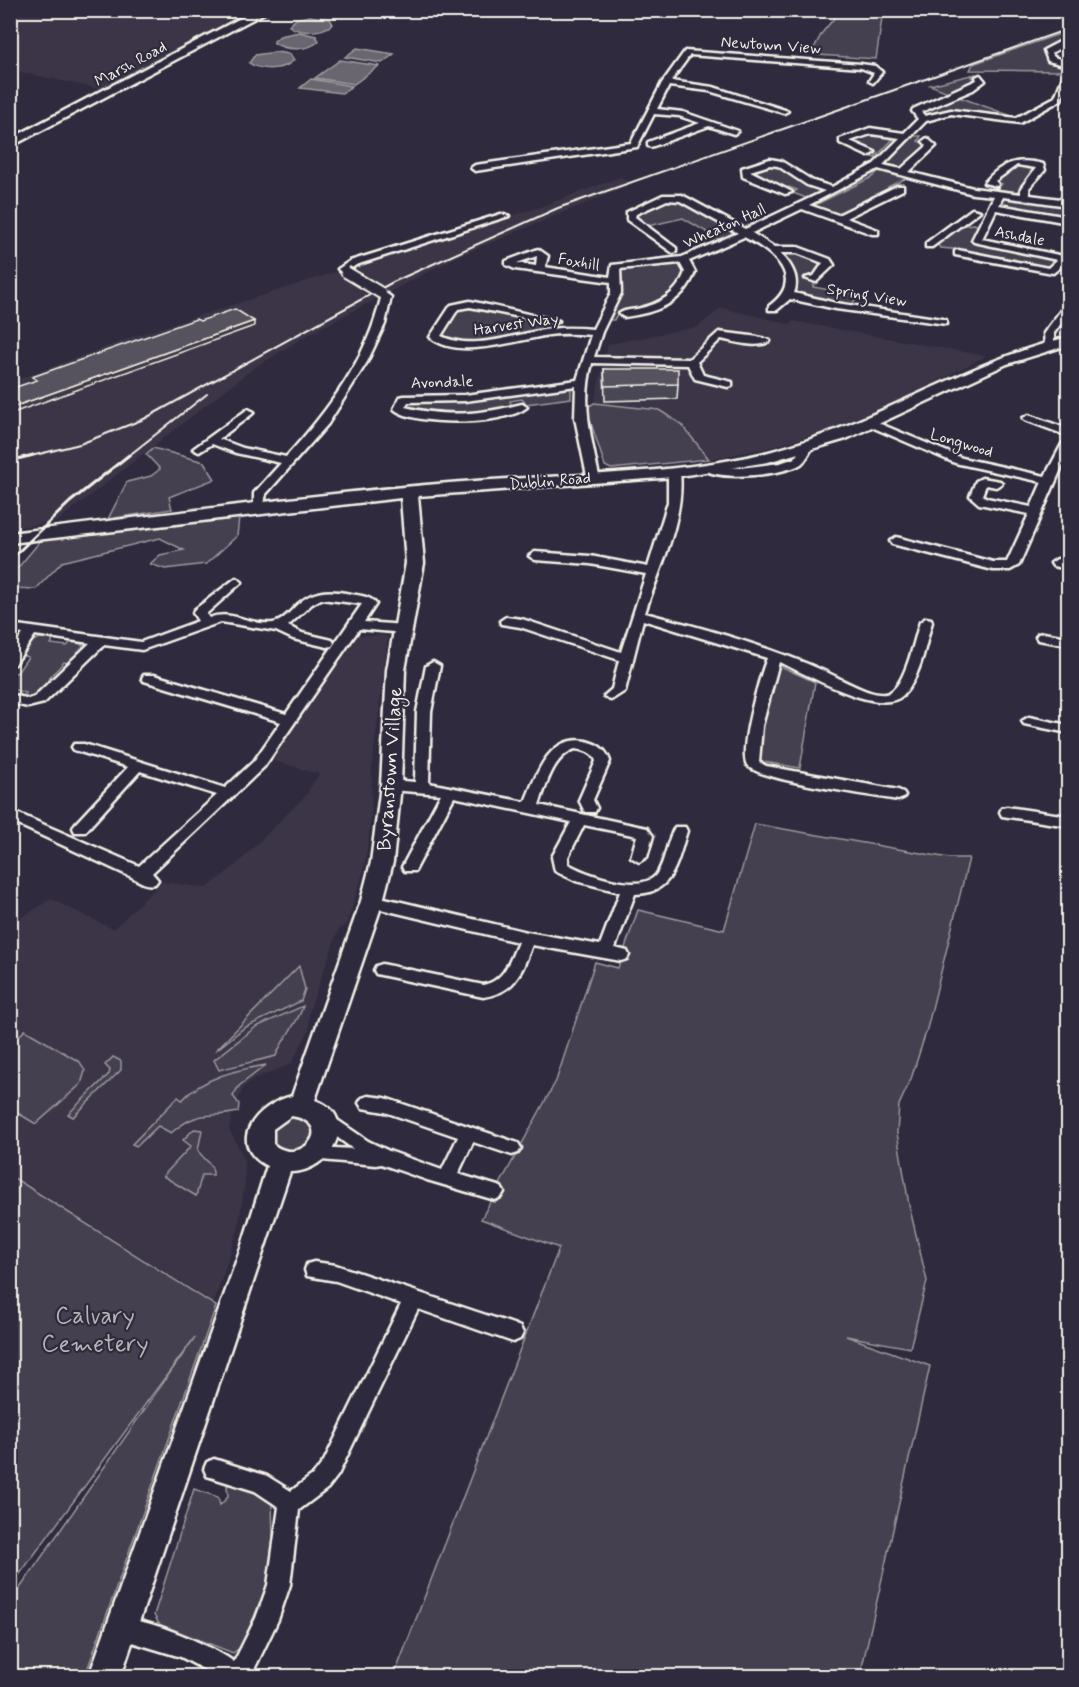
<svg xmlns="http://www.w3.org/2000/svg" width="1079" height="1687" font-family="Mynerve,sans-serif">
<style>
.built{fill:#3b3647}
.green{fill:#454050;stroke:#9c989c;stroke-width:1.5}
.water{fill:#6a6670;stroke:#a19ea0;stroke-width:1.5}
.lines{fill:none;stroke-linecap:round;stroke-linejoin:round}
.street-casing{stroke:#f4f1e8;stroke-width:5}
.secondary-casing{stroke:#f4f1e8;stroke-width:5}
.street{fill:#2f2a3d;fill-rule:evenodd}
.secondary{fill:#2f2a3d;fill-rule:evenodd}
.rail-far1{stroke:#f4f1e8;stroke-width:2}
.rail{stroke:#f4f1e8;stroke-width:3}
.street-bridge-casing{stroke:#f4f1e8;stroke-width:14;stroke-linecap:butt}
.street-bridge{stroke:#2f2a3d;stroke-width:10}
.wall{fill:#4a4752;stroke:#f4f1e8;stroke-width:1.5}
.shaded-wall{fill:#3c3942;stroke:#f4f1e8;stroke-width:1.5}
.building{fill:#56525f;stroke:#f4f1e8;stroke-width:1.5}
.labels{text-anchor:middle;stroke-width:4.5;stroke-linejoin:round;paint-order:stroke}
.far-street-label{font-size:16px;fill:#f4f1e8;stroke:#2f2a3d}
.street-label{font-size:20px;fill:#f4f1e8;stroke:#2f2a3d}
.near-park-label{font-size:24px;fill:#b7b3b3;stroke:#2f2a3d}
</style>
<rect width="100%" height="100%" fill="#2f2a3d"/>
<filter id="ink" filterUnits="userSpaceOnUse"><feTurbulence type="fractalNoise" baseFrequency=".0167" numOctaves="2"/><feDisplacementMap in="SourceGraphic" scale="12" xChannelSelector="R" yChannelSelector="G"/><feConvolveMatrix kernelMatrix="1 2 1 2 8 2 1 2 1" color-interpolation-filters="sRGB"/></filter>
<g filter="url(#ink)">
<path class="built" d="M77,10l15,4 8,-4 154,1 -150,79 -93,-20v-55l9,-4z
M620,177l13,7 -175,72 -156,82 -48,30 -198,154 -45,6v-146l130,-48 402,-128z
M721,308l69,16 3,-3 193,35 -120,63 -98,29 -59,11 -28,-35 -22,-14 -65,-7 14,-59 89,-17z
M359,635l29,1 -16,132 -1,53 -7,49 -17,53 -9,8 -29,81v18l-18,34 -39,16 -8,7 -11,25 -4,17 15,29 1,26 -7,45 -24,74 -203,-129v-250l40,-25 62,30 49,-47 45,6 30,-24 68,-68 14,-22 -48,-14z"/>
<path class="green" d="M840,11h43l-7,48 -58,-4 -6,-3 10,-19z
M1068,31v8l-14,5 -11,9c5,9 16,10 25,12v6l-98,-1 3,-6z
M975,74l-3,3 5,2 -2,3 -22,12 -23,-9z
M956,96l59,21 -8,2 -49,-9 -34,5 -7,-4z
M865,133l31,3 -21,22 -3,-1 5,-5 -7,-3 -4,2 -20,-10z
M914,136h7l-3,5 10,5 -25,22 -17,-4z
M771,164h4l31,20 17,6 -17,8 -13,-5 4,-3 -8,-3 -5,2 -35,-17z
M1013,164l24,3 1,2 -19,19 2,6 -26,-2 7,-8 -8,-2z
M880,170l29,7 -21,10 4,3 -54,25 -25,-9 59,-29z
M1002,198l66,7v14l-69,-13z
M665,200h14l58,31 -17,9 -37,-22 -35,8 -13,-9 3,-6z
M974,224l5,2 -5,14 6,4 77,17 -5,6 -6,1 -79,-14 -3,-4 -24,-2 -4,-6 25,-17z
M782,251l16,1 26,10 -9,14 -7,-1 -4,5 11,2 -2,5 45,8 -6,10 -57,-11 2,-18 -17,-23z
M679,263l7,6c-4,23 -26,37 -48,41 -5,0 -9,-2 -14,-1 -6,2 -7,6 -10,11h-5l12,-27 -2,-23z
M469,307l72,13 -2,4 3,4 8,1 -85,15 -25,-6 16,-27z
M571,386v12l-45,6 -4,-5 -12,2 2,6c-36,9 -71,9 -107,1v-4l5,-4z
M594,403l65,7 22,14 28,35 -98,10 -6,-3 -19,-58z
M153,448l51,14 11,17 -46,18 3,12 -64,10 19,-37 24,-6 9,-7 -14,-15z
M239,517l-2,19 -31,28 -41,5 -15,-5 10,-9 24,-5 -24,-12 -98,24 -26,27 -25,-1v-12l31,-37z
M40,638l14,1 -3,5 16,2 4,-4 10,2 4,5 -13,15 -8,-2 -15,16 7,2 -24,19 -12,-1 6,-5 -15,-4v-17l6,1 11,-16 -8,-2 10,-13z
M775,664l40,18 -15,86 -42,-7 -1,-10z
M755,824l194,34h20l-42,171 -16,50 -12,26 -2,28 12,72 18,76 -17,67 -64,-12 84,30 -70,310h-466l165,-428 -78,-29 75,-138 39,-119 23,6 20,-58 86,20z
M299,966l6,23 -4,12 -57,27 -29,23z
M303,1006c-5,18 -21,32 -27,50l-57,14 -5,-10 42,-33z
M25,1030l55,32 5,9 -4,13 -45,40 -25,-15v-65z
M113,1057l8,4v9l-48,47 -5,-3 41,-40 1,-4 -5,-5z
M266,1065l-27,21 -6,10 6,8 -1,8c-30,7 -38,-4 -67,21l-13,-7 -21,20 -5,-2 46,-47 4,3c22,-23 54,-30 84,-35z
M283,1114l30,5 4,18 -19,16 -25,-4 -6,-20z
M194,1129l8,1 -4,20c5,10 16,13 15,25h-11l-6,21 -33,-20 28,-30 -8,-6z
M11,1176l205,130 -131,370h-74v-75l184,-264 -184,249z
M230,1484c14,0 33,8 42,19l2,67 -33,77 -8,6 -74,-29 -5,-9 40,-126 24,8 2,8 8,-8 -1,-11z"/>
<path class="water" d="M310,16l20,3 3,5c-11,9 -32,10 -44,2l7,-7z
M299,32l17,4 3,5c-11,10 -32,10 -45,2v-2l6,-5z
M357,48l37,6 -12,9 -37,-6z
M276,52l14,2 4,6c-10,11 -33,11 -45,3l6,-8z
M340,60l39,6 -25,18 -39,-6z
M311,79l41,7 -10,7 -42,-5z"/>
<g class="lines">
<g class="street-casing">
<path id="street" d="M1065,39h3v5l-17,9 3,4 14,5v4l-20,-5 -4,-11z
M685,51l176,13 14,2 7,6 -9,11 -4,-2 5,-8 -13,-5 -171,-13 -19,26 42,6 75,24 -4,2 -75,-22 -40,-5 -12,23 26,3 55,19 -4,3 -25,-8 -58,21 -3,-1v-4l52,-19 -21,-7 -25,-2 -17,33 -162,24 -4,-3 4,-3 156,-22 31,-60z
M1065,72h3v10l-7,18 -41,23 -69,-9 -25,7 -43,44 18,4 26,-23 -4,-5 4,-3 9,8 -27,26 64,16 48,6v-6l15,-20 -19,-3 -22,16 3,3 -1,2 -13,-3c17,-20 33,-26 59,-19l2,6 -16,18 1,7 38,5v6l-65,-9 -4,8 69,12v6l-72,-13 -14,29 86,18v4l-15,12 -98,-18v-4l3,-1 90,18 9,-8 -83,-18 -2,-2 22,-44 -21,-2 -95,-25 -69,36 29,10 59,-29h6v4l-57,28 32,12v4h-6l-70,-25 -50,24 22,14h24l32,12 4,6 -18,17 -11,-4 9,-2 9,-13 -26,-10h-17c11,11 20,25 14,40l42,10 106,16 4,1v4l-110,-15 -46,-10 -13,11h-8v-4c38,-28 4,-54 -25,-69l-55,24 6,11c-12,32 -40,41 -71,45l-5,-3c5,-4 11,-4 18,-5 23,-5 40,-15 48,-37l-5,-9 -60,6 1,24 -19,39 -8,25 95,2 30,-27c12,2 45,4 51,9 -11,8 -35,1 -49,-2l-24,23 6,13 29,7v4l-4,1 -33,-8 -7,-14 -96,-2c-11,39 -1,75 7,113l-2,2h-8l-2,-2 -12,-58 1,-32 -111,15 -57,1 -3,5c41,11 77,7 117,-3l5,3c-21,18 -112,20 -133,2l6,-12 4,-1 61,-1 112,-15 14,-45c-14,-1 -28,-2 -42,0 -32,5 -92,26 -119,2l21,-32 19,-4 89,20 -5,3 -84,-17 -12,2 -17,27c34,16 75,-3 110,-7 14,-2 28,-1 42,0l18,-36v-11l-96,-13 -9,-4v-4l32,-12 10,7 -3,11 65,10 2,-12 70,-8 56,-24 -58,-32 -13,-1 -31,14 -1,3 41,31v4l-3,1 -46,-33v-8l36,-17h19l63,34 80,-38 -18,-6 -29,-19 -8,-1 -20,6 42,21 -7,2 -42,-17 -1,-9 28,-9 11,2 32,20 19,6 42,-23 26,-26 -29,-4 -21,7 25,11 -7,4 -28,-13v-4l30,-11 34,5 14,-14 -6,-8 1,-2 64,-29 -1,-3 4,-2 5,6 -12,9 -52,22 4,4 26,-6 65,8 39,-21zM537,256l-1,10 -19,-3z
M972,209l8,2 -48,36h-6v-4z
M501,214l8,2 -153,49 -7,5v4h-6l-5,-5 12,-8z
M381,290l10,7 -6,27 -18,38 -39,62 -62,70 -4,18h-8v-19l27,-30 -45,-10 -24,-9 -13,8 -6,-3 55,-40 6,3 -2,2 -33,25 24,9 43,9c42,-46 81,-98 95,-159l-5,-5z
M1068,305v9l-14,19v12l-9,2 -1,-14 20,-27z
M1029,415l39,14v7l-43,-16 -2,-2z
M871,420l91,38 83,18 17,-32 6,-3v12l-49,112 -9,5h-17l-101,-26 -2,-3 6,-4 97,25h14l22,-48 -50,-10 -9,-8 6,-15 6,-3 18,3 2,2 -6,4 -10,-2 -4,10 5,3 44,9 11,-25 -87,-19 -88,-38 -2,-2z
M806,445l6,3c-3,6 -6,12 -11,16 -18,11 -83,18 -99,4l6,-3 32,3 40,-5 15,-5 7,-12z
M674,469l6,3c5,47 -21,97 -35,141 61,16 122,33 179,58 14,6 51,29 65,22 17,-9 25,-53 31,-71l6,-4 5,1 1,3c-7,23 -11,55 -29,73 -23,23 -97,-22 -124,-33l-17,64 -3,36 7,4 132,24 5,2 2,3 -2,3 -5,2c-23,-4 -142,-20 -151,-35 -9,-15 13,-89 20,-107l-124,-38 -18,71 -14,9 -7,-4 8,-7 7,-29 -99,-33 -19,-3 -1,-3 6,-4 16,2 99,33 25,-78 -56,-10 -55,-4 -6,-4 6,-4 55,4 58,11 20,-65v-30z
M1057,559l11,2v8l-15,-3 -2,-3z
M236,578l6,4 -36,32 3,4c23,-9 41,8 64,5 8,-1 14,-8 19,-13 18,-20 34,-21 59,-16 10,2 19,2 25,10l-12,18 40,3 7,4 -7,4 -45,-4 -95,138 -112,106 6,7 -3,4c-10,3 -19,-6 -28,-9l-117,-54v-11l129,56 78,-71 -77,-24 -55,61h-10l-2,-4 2,-4 53,-57 -54,-17 -2,-3 2,-3h10l141,44 29,-27 27,-39 -137,-41 -2,-3 2,-3h10l132,39 76,-110 -41,-5 -9,5 -24,22 14,7 30,7 2,3 -2,3 -5,1 -34,-8 -17,-8 -55,-9 -79,28 -38,-5 -60,58 -16,4 -18,-4v-9l18,5 6,-2 56,-54 -55,-8 -20,29 -5,1v-14l13,-17 -13,-2v-8l131,18 57,-21 -5,-8 1,-3z
M1043,633l25,4v8l-30,-5 -2,-3 2,-3z
M433,662l7,4 -9,46 -2,71 96,19c11,-27 24,-68 61,-61 12,3 20,8 24,20l-17,39 4,8 -2,4h-10l-6,-12 17,-39c-3,-9 -12,-11 -21,-12 -22,7 -29,37 -36,56l103,22 5,1 6,8 -6,21 -8,5 -8,-5 6,-21 -53,-11 -16,32v7c17,10 72,30 88,11 10,-13 10,-33 19,-48h10l2,4c-10,30 -13,63 -52,63l-20,54 12,3 2,4 -2,4 -6,2 -89,-16c-11,28 -16,47 -49,52l-107,-23 -2,-4 2,-4 6,-2 101,21c22,-4 27,-25 35,-43l-146,-35 -5,-2 -3,-4 3,-4 5,-2 155,37 73,13 20,-53 -44,-11 -21,-10 -3,-14 19,-35 -117,-25 -39,74h-10l-3,-4 39,-73 -50,-4 -7,-5 7,-5 24,2 2,-70 9,-46z
M1029,717l39,8v8l-44,-9 -2,-3z
M1007,807l61,9v10l-66,-10 -2,-4 2,-4z
M368,1096l17,2 133,45 3,5 -3,5 -6,2 -39,-13 -15,32 43,13 3,5 -3,5 -6,3 -68,-20 -46,-16 -5,1 -66,-6 -3,-5 3,-5 6,-2 37,2 -35,-26 -3,-5 3,-5 6,-2 44,30 21,10 53,19 16,-33 -73,-25 -23,-4 -3,-5 3,-5z
M314,1262l22,3 177,59 7,3 3,6 -3,6 -7,3 -95,-33 -80,166 -10,13 -29,22 -9,75 -12,35 -27,56h-35l-35,-19 -66,-20 -3,-8 3,-8c22,-9 100,26 119,41l22,-44 12,-33 11,-78 -24,-16 -48,-15 -3,-7 3,-7 7,-3 53,17 24,15 23,-17 10,-13 77,-157 -65,-23 -29,-5 -2,-6 2,-6z"/>
</g>
<g class="secondary-casing">
<path id="secondary" d="M256,10h14l-260,137v-8z
M1068,337v8l-61,19 -161,75 -78,23 -94,15 -256,19 6,67 -19,107 -4,115 -8,77 -10,39 -68,199c47,16 16,73 -25,72l-169,504h-32l153,-431 25,-79c-43,-23 -9,-62 25,-70l69,-195 10,-39 10,-77 6,-115 19,-107 -5,-65 -391,45v-10c146,-17 293,-38 439,-50 102,-9 221,-6 320,-31 104,-27 194,-89 299,-115zM291,1116c47,7 10,52 -18,28v-15z"/>
</g>
<use href="#street" class="street"/>
<use href="#secondary" class="secondary"/>
<path class="rail-far1" d="M27,457l53,-13 64,-25 249,-137 165,-74 510,-179
M127,457l80,-63"/>
<path class="rail" d="M10,461l23,-6
M10,560l60,-58 59,-47"/>
<g class="street-bridge-casing">
<path id="street-bridge" d="M346,272l35,21"/>
</g>
<use href="#street-bridge" class="street-bridge"/>
</g>
<path class="wall" d="M604,369l74,15 -1,15 -72,2z"/>
<path class="shaded-wall" d="M254,321v5l-244,88v-6z"/>
<path class="building" d="M235,309l19,12 -244,87v-19l27,-9 -5,-3 164,-58 4,2z
M604,369h74v15l-73,2z"/>
</g>
<g class="labels">
<g class="far-street-label">
<text transform="translate(771 44) rotate(4)" y="6">Newtown View</text>
<text transform="translate(130 63) rotate(-28)" y="6">Marsh Road</text>
<text transform="translate(724 225) rotate(-24)" y="6">Wheaton Hall</text>
<text transform="translate(1020 235) rotate(11)" y="6">Ashdale</text>
<text transform="translate(579 261) rotate(9)" y="6">Foxhill</text>
<text transform="translate(867 294) rotate(9)" y="6">Spring View</text>
<text transform="translate(516 323) rotate(-8)" y="6">Harvest Way</text>
<text transform="translate(442 381) rotate(-2)" y="6">Avondale</text>
<text transform="translate(962 442) rotate(17)" y="6">Longwood</text>
<text transform="translate(550 480) rotate(-5)" y="6">Dublin Road</text>
</g>
<g class="street-label">
<text transform="translate(389 769) rotate(-86)" y="7">Byranstown Village</text>
</g>
<g class="near-park-label">
<text x="95" y="1323">Calvary<tspan x="95" dy="28">Cemetery</tspan></text>
</g>
</g>
<rect width="1079" height="1687" fill="none" stroke="#2f2a3d" stroke-width="36"/>
<rect x="18" y="18" width="1043" height="1651" fill="none" stroke="#f4f1e8" stroke-width="2" filter="url(#ink)"/>
</svg>
